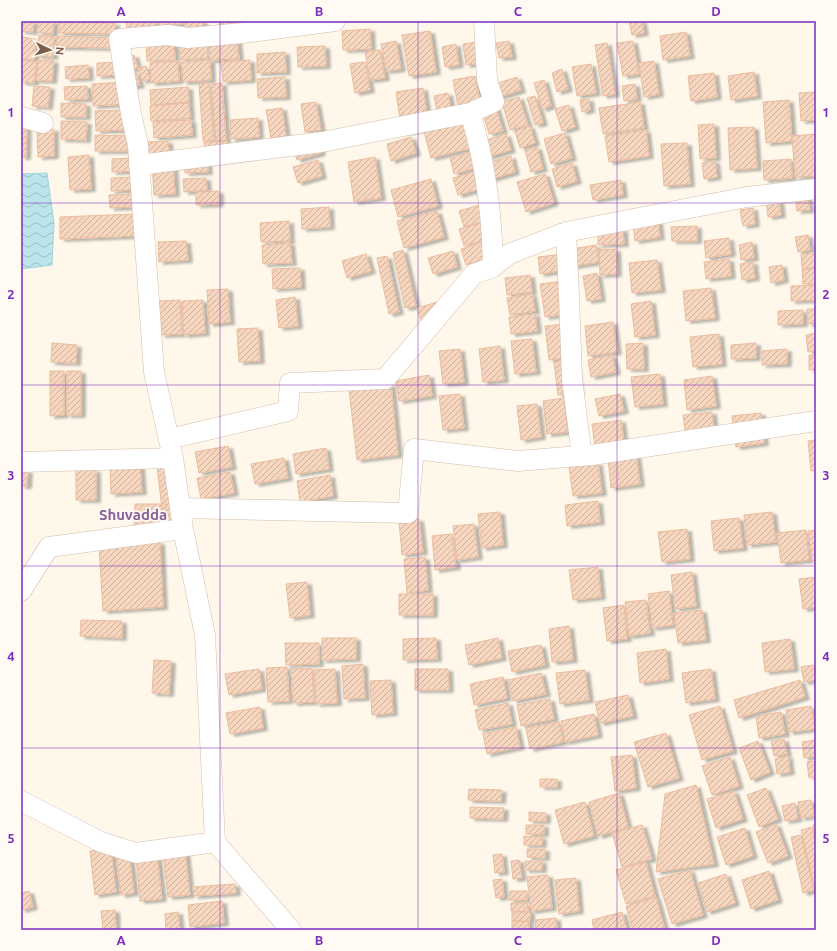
<svg xmlns="http://www.w3.org/2000/svg" width="837" height="951" font-family="Ubuntu,sans-serif">
<style>
.water{fill:url(#water-waves);stroke:#a1d4de}
.building{fill:url(#building-hatch);stroke:#ebbc9e;filter:url(#shadow)}
.lines{fill:none;stroke-linecap:round;stroke-linejoin:round}
.minor-casing{stroke:#d3beae;stroke-width:21}
.minor{stroke:#fff;stroke-width:20}
.grid{fill:none;stroke:#7b2cbf;stroke-width:1;stroke-opacity:0.55}
.labels{text-anchor:middle;stroke-width:3.5;stroke-linejoin:round;paint-order:stroke}
.quarter-label{font-size:15px;font-weight:bold;fill:#876298;stroke:#fffaf3}
.neatline{fill:none;stroke:#7b2cbf;stroke-width:1.5}
.grid-label{font-size:13px;text-anchor:middle;font-weight:bold;fill:#7b2cbf}
</style>
<defs>
<pattern id="water-waves" width="16" height="10" patternUnits="userSpaceOnUse"><rect width="16" height="10" fill="#bce4eb"/><path d="M0 5q4-4 8 0t8 0" fill="none" stroke="#9ebcc0"/></pattern>
<pattern id="building-hatch" width="6" height="6" patternUnits="userSpaceOnUse"><rect width="6" height="6" fill="#f6d6bf"/><path d="M-1 1l2-2M0 6l6-6M5 7l2-2" fill="none" stroke="#ccb19d"/></pattern>
<filter id="shadow"><feDropShadow dx="4.5" dy="2.5" stdDeviation="1" flood-color="#0004"/></filter>
</defs>
<rect width="100%" height="100%" fill="#fef7ea"/>
<path class="water" d="M47,173l7,50 -2,42 -31,4v-95z"/>
<path class="building" d="M21,21h13l-1,11 -12,-1z
M38,21h16l-1,13 -16,-2z
M126,21h30v5l-29,3z
M162,21h19v3l-18,2z
M185,21h18l1,10 -18,2z
M219,21h15l1,4 -15,3z
M629,21h13l2,12 -12,2z
M59,22l56,1v11l-56,-1z
M370,29l1,20 -28,1 -1,-19z
M430,31l6,41 -27,4 -7,-41z
M686,32l4,24 -27,4 -3,-24z
M39,35l15,2 -1,20 -16,-1z
M57,36l56,2v10l-57,-1z
M21,37l15,2 -2,21 -13,-1z
M207,38l1,20 -28,2 -1,-20z
M237,39l2,20 -29,1 -1,-19z
M174,40l1,20 -28,1 -1,-20z
M396,41l5,28 -15,2 -5,-27z
M509,41l3,16 -13,1 -3,-15z
M633,41l6,33 -16,2 -6,-33z
M477,42l3,21 -14,2 -3,-21z
M607,43l8,51 -12,2 -8,-51z
M456,44l3,21 -14,2 -3,-20z
M325,46l1,20 -28,1 -1,-20z
M380,50l5,28 -15,2 -5,-28z
M285,52l1,20 -29,1v-19z
M134,55l4,13 -9,2 -3,-13z
M21,60l16,2 -3,21 -13,-1z
M38,60l16,1 -2,20 -16,-1z
M210,60l1,20 -28,2 -2,-20z
M250,60l1,20 -28,2 -2,-20z
M178,61l1,20 -28,2 -1,-20z
M654,61l5,33 -15,3 -5,-34z
M120,62v13l-23,1v-13z
M365,62l5,28 -15,3 -5,-29z
M591,64l5,29 -19,3 -5,-29z
M88,65l1,13 -23,1 -1,-12z
M146,66l4,13 -8,2 -4,-13z
M562,69l6,20 -11,3 -5,-19z
M136,72l4,13 -8,2 -4,-13z
M754,72l3,24 -26,4 -3,-24z
M714,73l3,24 -26,4 -3,-25z
M475,76l5,25 -22,5 -5,-26z
M285,77l1,20 -28,1 -1,-19z
M517,77l4,13 -22,7 -4,-13z
M544,80l7,26 -9,3 -8,-26z
M123,82l2,22 -32,2 -1,-22z
M209,83l5,57 -11,1 -4,-57z
M222,83l4,57 -10,1 -5,-57z
M635,84l2,15 -13,2 -2,-15z
M34,86l16,1 -2,20 -16,-1z
M87,86l1,13 -23,1 -1,-13z
M188,87l1,15 -38,3 -1,-15z
M423,88l6,40 -27,5 -6,-41z
M816,92v28l-15,1 -2,-28z
M448,93l4,21 -14,2 -4,-20z
M535,96l8,27 -8,2 -8,-27z
M519,97l9,28 -18,5 -8,-28z
M589,99l1,11 -8,2 -2,-12z
M789,100l3,41 -26,2 -3,-41z
M316,102l5,28 -16,2 -4,-28z
M640,102l4,26 -41,6 -4,-26z
M61,103l25,1v13h-25z
M189,103l1,15 -39,3 -1,-15z
M495,105l8,26 -14,3 -7,-25z
M569,105l6,22 -13,4 -7,-22z
M282,108l4,28 -15,2 -5,-28z
M123,110l1,20 -28,1 -1,-20z
M258,118l1,19 -28,2 -1,-19z
M191,120l1,15 -38,3 -1,-16z
M61,121l26,1 -1,18 -25,-1z
M464,121l7,27 -40,10 -7,-27z
M714,124l2,34 -16,1 -2,-34z
M21,125h6l-1,32h-5z
M530,126l5,17 -15,5 -5,-17z
M754,127l3,41 -27,2 -2,-42z
M54,129v27l-16,1 -1,-27z
M646,130l3,26 -40,6 -4,-26z
M565,133l7,25 -21,6 -7,-25z
M506,134l5,16 -23,7 -5,-16z
M816,134v42l-21,1 -3,-41z
M95,135l38,1v15h-38z
M317,137l4,16 -24,7 -5,-16z
M411,137l5,16 -25,8 -4,-17z
M168,141l1,12 -23,2 -1,-13z
M227,141l1,13 -23,1 -1,-13z
M687,143l3,41 -26,2 -3,-42z
M537,147l6,22 -12,3 -6,-22z
M474,151l5,16 -25,7 -4,-16z
M89,155l2,34 -21,1 -2,-33z
M511,156l4,16 -24,7 -4,-16z
M375,157l6,41 -27,4 -6,-40z
M135,158v13l-23,1v-13z
M207,159l1,13 -23,1 -1,-12z
M791,159l1,19 -28,2 -1,-19z
M173,160l2,34 -21,1 -2,-33z
M318,160l4,16 -24,7 -5,-16z
M715,161l2,16 -13,2 -2,-16z
M572,163l5,18 -20,6 -5,-18z
M478,171l5,17 -25,7 -5,-17z
M545,174l9,29 -28,9 -9,-30z
M134,177v13l-23,1v-13z
M206,178l1,12 -23,2 -1,-13z
M431,179l7,27 -40,11 -7,-27z
M621,180l2,15 -30,5 -3,-15z
M219,191v13l-23,1v-13z
M132,194l1,13 -23,1 -1,-13z
M807,194l3,16 -13,1 -2,-15z
M779,200l2,15 -13,2 -2,-16z
M483,204l5,16 -24,7 -5,-16z
M329,207l1,20 -28,2 -1,-20z
M753,208l2,16 -12,2 -3,-16z
M437,211l7,26 -40,11 -7,-27z
M134,214l1,22 -75,3v-22z
M289,221l1,20 -29,1 -1,-19z
M658,221l2,16 -25,4 -2,-17z
M484,222l4,17 -24,7 -5,-17z
M697,226v15h-25l-1,-14z
M623,229l1,15 -26,1v-15z
M808,235l2,15 -12,2 -3,-15z
M729,238l2,16 -25,4 -2,-17z
M186,241l2,19 -29,2 -1,-20z
M485,241l5,17 -24,7 -5,-16z
M752,242l2,16 -13,2 -2,-15z
M290,243l2,20 -29,1 -1,-19z
M596,245l3,17 -26,4 -2,-17z
M616,249l1,25 -17,1 -1,-25z
M403,250l13,56 -11,2 -12,-55z
M453,251l4,16 -24,7 -5,-16z
M816,253v15h-14l-1,-14z
M366,254l5,17 -24,7 -5,-17z
M563,254l2,16 -25,4 -2,-17z
M387,256l12,56 -10,2 -12,-56z
M729,259l2,17 -25,3 -2,-17z
M657,260l4,30 -29,3 -3,-30z
M753,262l2,16 -13,2 -2,-16z
M782,265l2,15 -13,3 -2,-16z
M300,268l1,19 -28,2 -1,-20z
M802,269h14v15h-13z
M597,273l4,26 -14,2 -4,-25z
M530,275l2,17 -25,3 -2,-17z
M562,281l4,33 -21,3 -5,-33z
M816,285v15l-25,1v-15z
M711,288l4,30 -29,3 -3,-30z
M228,289l2,33 -21,2 -2,-34z
M532,294l3,17 -25,4 -3,-17z
M295,297l3,29 -19,2 -3,-28z
M180,300l2,34 -21,1 -2,-34z
M203,300l2,33 -21,2 -2,-34z
M441,301l-19,23 -5,-16z
M651,301l4,34 -20,2 -4,-33z
M807,309h9v14l-8,1z
M803,310v14l-25,1v-14z
M535,314l2,17 -26,3 -2,-17z
M613,322l4,30 -29,4 -3,-30z
M566,324l4,33 -21,3 -4,-34z
M258,328l2,33 -21,1 -2,-33z
M816,333v18l-8,1 -2,-17z
M719,334l3,30 -29,3 -3,-30z
M532,339l4,33 -21,2 -4,-33z
M52,343l25,2 -1,18 -25,-1z
M643,343l1,26h-17l-1,-25z
M756,343v15l-25,1v-14z
M500,346l4,34 -21,2 -4,-33z
M460,349l4,33 -21,2 -4,-33z
M787,349v15l-25,1v-14z
M612,355l4,17 -25,5 -3,-17z
M809,355h7v14l-7,1z
M575,359l4,34 -21,2 -4,-33z
M50,371h14v44l-14,1z
M67,371h14v44h-14z
M660,374l3,30 -28,3 -4,-30z
M429,375l3,21 -33,5 -3,-20z
M712,376l4,30 -29,4 -3,-30z
M391,384l7,71 -41,5 -8,-71z
M460,394l4,34 -21,2 -4,-34z
M620,394l4,17 -25,5 -4,-17z
M564,398l4,34 -21,2 -4,-33z
M537,404l4,33 -20,3 -4,-34z
M712,412l3,29 -28,4 -4,-30z
M761,413l3,30 -28,4 -4,-31z
M621,420l4,30 -29,4 -4,-30z
M816,440v30l-5,1 -3,-30z
M228,446l4,21 -33,6 -4,-21z
M326,448l3,21 -33,5 -3,-20z
M636,454l4,30 -29,4 -3,-30z
M284,458l4,20 -33,6 -4,-20z
M598,463l4,30 -29,3 -4,-30z
M169,464l8,61 -13,1 -7,-60z
M140,466l2,26 -31,2 -1,-26z
M21,470l7,1 -1,15h-6z
M76,470h20v30h-20z
M230,472l4,21 -33,6 -4,-21z
M330,475l3,21 -33,6 -3,-21z
M598,501l2,21 -33,4 -2,-21z
M135,504h31v22h-32z
M500,512l3,33 -21,3 -4,-34z
M772,512l4,30 -29,3 -3,-30z
M739,518l4,30 -29,3 -3,-30z
M419,519l4,33 -21,3 -3,-34z
M474,524l4,33 -21,3 -4,-34z
M687,529l3,30 -28,3 -4,-30z
M806,530l3,30 -28,3 -4,-30z
M816,530v31h-4l-4,-30z
M452,534l4,33 -21,3 -3,-34z
M160,542l3,65 -60,4 -4,-65z
M425,557l3,33 -21,3 -3,-34z
M598,567l3,30 -28,3 -4,-30z
M692,572l4,34 -21,3 -4,-34z
M816,577v30l-13,2 -4,-30z
M307,582l3,33 -20,3 -4,-34z
M669,591l4,34 -21,3 -4,-34z
M399,594h34v21h-34z
M646,600l4,33 -21,3 -4,-34z
M624,605l3,34 -20,2 -4,-33z
M702,610l4,30 -28,3 -4,-30z
M81,620l41,1v17l-42,-2z
M569,626l4,34 -21,2 -3,-33z
M322,638h34v21l-34,1z
M436,638l1,21 -34,1v-21z
M498,638l4,20 -33,7 -4,-20z
M790,639l4,30 -29,3 -3,-29z
M285,643h34v21l-33,1z
M541,645l4,20 -33,7 -4,-21z
M666,649l3,30 -29,4 -3,-30z
M154,660l17,1 -2,33 -17,-1z
M363,664l2,34 -21,1 -2,-33z
M814,665l2,15 -12,2 -3,-15z
M287,667l2,34 -21,1 -2,-34z
M312,668l2,34 -21,1 -2,-34z
M259,669l3,20 -33,6 -4,-21z
M335,669l2,34 -21,1 -2,-34z
M415,669h33l1,21h-34z
M711,669l4,30 -29,4 -4,-30z
M585,670l4,30 -29,4 -4,-31z
M541,673l5,21 -33,7 -5,-21z
M503,677l4,21 -33,7 -4,-21z
M391,680l2,33 -21,2 -2,-34z
M800,680l5,17 -66,21 -5,-18z
M628,695l5,21 -33,7 -5,-21z
M550,699l4,20 -33,7 -4,-21z
M508,703l4,21 -33,6 -4,-20z
M720,706l13,45 -31,9 -13,-45z
M811,706l4,23 -26,3 -3,-22z
M260,707l3,21 -33,6 -4,-21z
M781,712l4,22 -26,4 -3,-22z
M594,714l4,21 -33,7 -4,-21z
M559,722l4,20 -33,7 -4,-21z
M516,727l4,20 -33,7 -4,-20z
M666,733l13,45 -31,9 -14,-45z
M784,739l3,15 -13,2 -3,-15z
M815,740l1,16 -12,2 -2,-16z
M758,741l12,31 -19,8 -12,-32z
M632,755l4,33 -21,3 -4,-34z
M788,756l2,16 -13,2 -2,-15z
M730,757l9,29 -27,9 -10,-29z
M816,761v15l-7,2 -2,-16z
M540,779h17v8h-17z
M696,785l18,79 -58,8 9,-78z
M766,788l12,31 -19,8 -12,-32z
M469,789l33,1 -1,11 -33,-1z
M734,791l9,28 -27,9 -9,-29z
M619,793l9,34 -30,9 -9,-34z
M811,800l3,16 -13,2 -3,-16z
M585,802l9,34 -30,8 -9,-34z
M795,803l3,16 -13,2 -3,-15z
M470,807l34,1 -1,11 -33,-1z
M529,812l17,1v8h-17z
M776,824l12,32 -20,7 -12,-31z
M816,824v16l-3,-15z
M526,825h18v9h-18z
M642,825l10,34 -30,8 -10,-34z
M812,827l4,20v37l-2,1 -13,-55z
M745,828l8,28 -27,9 -9,-28z
M801,835l13,55 -11,3 -12,-56z
M524,836l18,1v8h-18z
M111,848l5,44 -21,3 -5,-44z
M527,849h18v9l-18,-1z
M185,850l5,45 -22,2 -5,-44z
M129,853l5,40 -13,2 -5,-40z
M502,854l2,18 -9,1 -2,-18z
M157,855l5,44 -22,2 -4,-44z
M519,860l3,18 -9,1 -2,-18z
M525,861h17v9h-17z
M646,862l9,34 -29,8 -10,-34z
M690,870l13,45 -31,9 -14,-45z
M769,871l9,29 -27,9 -9,-29z
M726,874l9,29 -28,9 -9,-29z
M548,875l4,33 -21,3 -4,-34z
M576,878l3,33 -20,3 -4,-34z
M502,879l2,18 -8,1 -3,-18z
M235,884l1,9 -42,3 -1,-9z
M29,891l4,16 -12,3v-17z
M510,891h17v9h-18z
M656,897l9,33h-32l-7,-24z
M222,901l2,22 -34,4 -2,-22z
M511,903h17v9l-17,-1z
M115,910l1,20h-13l-2,-19z
M178,912l2,18h-14l-1,-16z
M512,912h18v9h-18z
M622,912l5,18h-33l-2,-10z
M556,918l1,12h-21l-1,-10z
M512,921l17,1v8h-17z"/>
<g class="lines">
<g class="minor-casing">
<path id="minor" d="M484,21l3,59 7,22 -24,11c16,50 22,102 23,154l16,-13 57,-22 181,-35 69,-8
M21,117l22,6
M139,165l183,-23 148,-29
M566,232l3,64 3,83 10,77
M169,439l119,-28 2,-28 95,-4 89,-105 19,-7
M21,462l152,-4
M180,508l228,5 6,-64 104,12 74,-6 224,-34
M21,591l28,-44 134,-18
M21,801l80,41 35,11 79,-11 76,88
M215,842l-10,-207 -22,-106 -10,-71 -19,-86 -16,-227 -7,-31 -12,-75 49,-4 20,3 55,-5 92,-12"/>
</g>
<use href="#minor" class="minor"/>
</g>
<path class="grid" d="M220,21v909M418,21v909M617,21v909M21,203h795M21,385h795M21,566h795M21,748h795"/>
<g class="labels">
<g class="quarter-label">
<text x="133" y="520">Shuvadda</text>
</g>
</g>
<rect width="837" height="951" fill="none" stroke="#fffaf3" stroke-width="44"/>
<g transform="translate(50 50) rotate(95)" stroke="#fffaf3" stroke-width="3" paint-order="stroke">
<path d="M0-3L7 15L0 10L-7 15Z" fill="#7d5c4a"/>
<text y="-6" font-size="11" font-weight="bold" text-anchor="middle" fill="#7d5c4a">N</text>
</g>
<rect x="22" y="22" width="793" height="907" class="neatline"/>
<g class="grid-label">
<text x="121" y="16">A</text>
<text x="319" y="16">B</text>
<text x="518" y="16">C</text>
<text x="716" y="16">D</text>
<text x="11" y="117">1</text>
<text x="826" y="117">1</text>
<text x="11" y="299">2</text>
<text x="826" y="299">2</text>
<text x="11" y="480">3</text>
<text x="826" y="480">3</text>
<text x="11" y="661">4</text>
<text x="826" y="661">4</text>
<text x="11" y="843">5</text>
<text x="826" y="843">5</text>
<text x="121" y="945">A</text>
<text x="319" y="945">B</text>
<text x="518" y="945">C</text>
<text x="716" y="945">D</text>
</g>
</svg>
